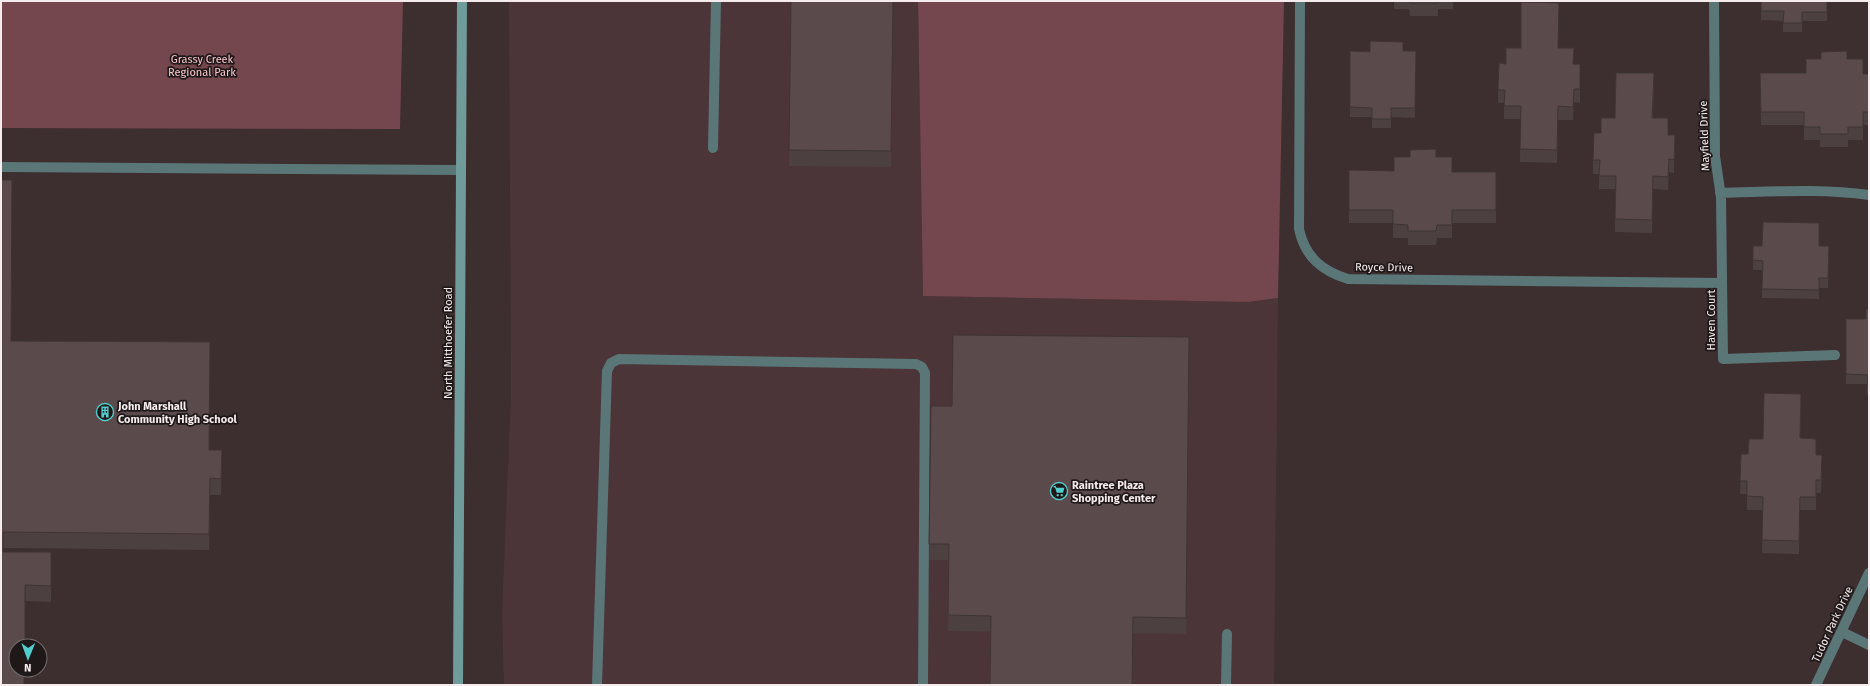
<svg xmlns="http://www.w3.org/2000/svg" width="1870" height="686" font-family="'Fira Sans',sans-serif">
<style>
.built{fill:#4b3538}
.green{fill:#74464d}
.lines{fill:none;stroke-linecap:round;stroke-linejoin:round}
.service{stroke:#5b7676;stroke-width:10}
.minor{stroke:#5b7676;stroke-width:10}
.secondary{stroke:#709b9b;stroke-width:10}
.wall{fill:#4d4041}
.shaded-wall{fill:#3f3435}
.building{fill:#5a4a4c;stroke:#3f3435}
.labels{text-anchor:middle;stroke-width:3.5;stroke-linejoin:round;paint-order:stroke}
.park-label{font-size:11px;fill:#f8c5cb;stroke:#1f1819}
.street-label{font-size:11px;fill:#f6eced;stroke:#1f1819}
.poi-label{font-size:11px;font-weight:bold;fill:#f6eced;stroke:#1f1819;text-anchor:start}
</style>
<rect width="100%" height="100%" fill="#3d2e30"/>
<path class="built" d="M509,1h409l5,295 325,6 30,-4 -4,387h-770l-2,-70 9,-221z"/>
<path class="green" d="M1,1h402l-3,128 -399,-1z
M918,1h366l-6,297 -30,4 -325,-6z"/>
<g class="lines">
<path class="service" d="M713,148l3,-147
M1,167l460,3
M597,685l10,-314 4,-8 8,-4 297,5 6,3 3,6 -2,312
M1226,685l1,-51"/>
<path class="minor" d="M1300,1l-1,228c6,28 23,42 49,50l374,4
M1714,1l1,155 6,41 2,162 112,-4
M1720,193c50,-1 100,-5 149,2
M1842,632l27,13
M1816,685l53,-112"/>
<path class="secondary" d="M458,685l4,-684"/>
</g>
<path class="wall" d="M791,1h102l-2,166 -102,-1z
M1394,1h59v8h-15v7h-28l-1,-7h-15z
M1761,1h66v20h-25v11h-19v-11l-22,-1z
M1559,16l-1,32 15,16 7,14v25l-6,-1 -1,18h-15l-1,43 -37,-1 1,-43h-17v-16h-6v-13l23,-42z
M1350,51h66l-1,67 -24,-1v11h-19v-11h-22z
M1847,59l16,15h6v51h-6v15h-15v7h-28v-7h-16v-15h-43l-1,-52h46z
M1654,86l-1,32 15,17h7l-1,38 -5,-1 -1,18 -15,-1 -1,44 -37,-1v-43h-16v-15h-6v-14l8,-27 14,-15z
M1436,157l16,15h44v51h-44v15h-15l-1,7h-28v-7h-15v-15h-44v-53l45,1z
M1,180l10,161 198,109h13l-1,45h-11l-1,55 -206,-2v4h48v50l-26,-1 -24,84z
M1753,246h66l10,9 -1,33h-9v11l-57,-1v-28h-9z
M1869,309v86h-2v-11h-21v-65h20z
M1189,337l-3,297 -238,-3 1,-71h-20l2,-154h21z
M1801,407l-1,31 16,17 6,13 -1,25h-5v17h-16l-1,44 -37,-1 1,-43h-16v-16h-7l1,-40h7l15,-15z"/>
<path class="shaded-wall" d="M1574,89v13l-1,18v-13z"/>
<path class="building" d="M791,1h102l-2,150 -102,-1z
M1410,1h28v2h-28z
M1761,1h66v11h-25v11h-19l1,-12h-23z
M1521,2l38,1 -1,45h16l-1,16h7v25h-6l-1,18 -15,-1 -1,44 -37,-1 1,-43h-17l1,-16h-7l1,-27 7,1v-16h15z
M1370,41l33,1v9h13l-1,57h-24v11h-19v-11l-22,-1v-56l20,1z
M1847,51v8h16v15h6v38h-6v15h-15v7h-28v-7h-16v-15h-43l-1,-39h46v-14h15v-7z
M1616,73h38l-2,45h16v17h7l-1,25 -5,-1 -1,18 -15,-1 -1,44 -37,-1 1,-43h-17l1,-16h-7l1,-27h7v-15h14z
M1436,149v8h16v15h44v38h-44v15h-15l-1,6h-28v-6l-15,-1v-14h-44v-40l45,1v-14h16v-7z
M1,180h11l-1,161 199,1 -1,108h13l-1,29 -11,-1 -1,56 -206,-2v20h48v34l-26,-1v61h-9v24h8v15h-23z
M1763,222l56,1v23h10l-1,32h-9v12l-57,-1 1,-28 -10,-1v-14h9z
M1866,309h3v77h-2l1,-11 -22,-1v-55h20z
M953,335l236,2 -3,281 -53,-1 -1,68h-142l1,-69 -43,-1 1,-71h-20l2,-138h21z
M1764,393l37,1 -1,44 16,1v16h6l-1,25h-5v17h-16l-1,44 -37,-1 1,-43 -16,-1v-15h-7l1,-27h7l1,-15h14z"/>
<defs>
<g id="building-ring" transform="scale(0.9)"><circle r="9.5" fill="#1f1819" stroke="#52cdce" stroke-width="1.5"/><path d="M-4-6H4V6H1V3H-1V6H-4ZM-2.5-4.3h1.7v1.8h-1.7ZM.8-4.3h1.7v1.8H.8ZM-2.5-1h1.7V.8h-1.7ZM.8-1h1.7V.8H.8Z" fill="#52cdce"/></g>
<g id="supermarket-ring" transform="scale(0.9)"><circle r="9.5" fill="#1f1819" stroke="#52cdce" stroke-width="1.5"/><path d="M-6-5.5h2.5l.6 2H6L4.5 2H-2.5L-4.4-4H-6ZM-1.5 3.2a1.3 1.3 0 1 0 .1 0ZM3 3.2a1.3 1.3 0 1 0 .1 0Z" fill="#52cdce"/></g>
</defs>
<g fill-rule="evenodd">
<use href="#building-ring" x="105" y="412"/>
<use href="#supermarket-ring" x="1059" y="491"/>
</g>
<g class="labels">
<g class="park-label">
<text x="202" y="63">Grassy Creek<tspan x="202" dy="13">Regional Park</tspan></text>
</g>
<g class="street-label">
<text transform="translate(1704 136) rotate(-92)" y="4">Mayfield Drive</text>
<text transform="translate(1384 267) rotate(1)" y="4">Royce Drive</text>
<text transform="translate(1711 320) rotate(-90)" y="4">Haven Court</text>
<text transform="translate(448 343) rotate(-90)" y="4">North Mitthoefer Road</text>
<text transform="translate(1832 624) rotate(-65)" y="4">Tudor Park Drive</text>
</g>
<g class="poi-label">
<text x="118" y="410">John Marshall<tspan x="118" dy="13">Community High School</tspan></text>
<text x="1072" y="489">Raintree Plaza<tspan x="1072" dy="13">Shopping Center</tspan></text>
</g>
</g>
<rect width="1870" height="686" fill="none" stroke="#f6eced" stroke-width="4"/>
<g transform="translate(28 658) rotate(181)"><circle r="19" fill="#1f1819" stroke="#756d6e"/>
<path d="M0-3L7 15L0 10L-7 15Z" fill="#52cdce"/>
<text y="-6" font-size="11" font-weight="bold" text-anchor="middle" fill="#f6eced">N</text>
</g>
</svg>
